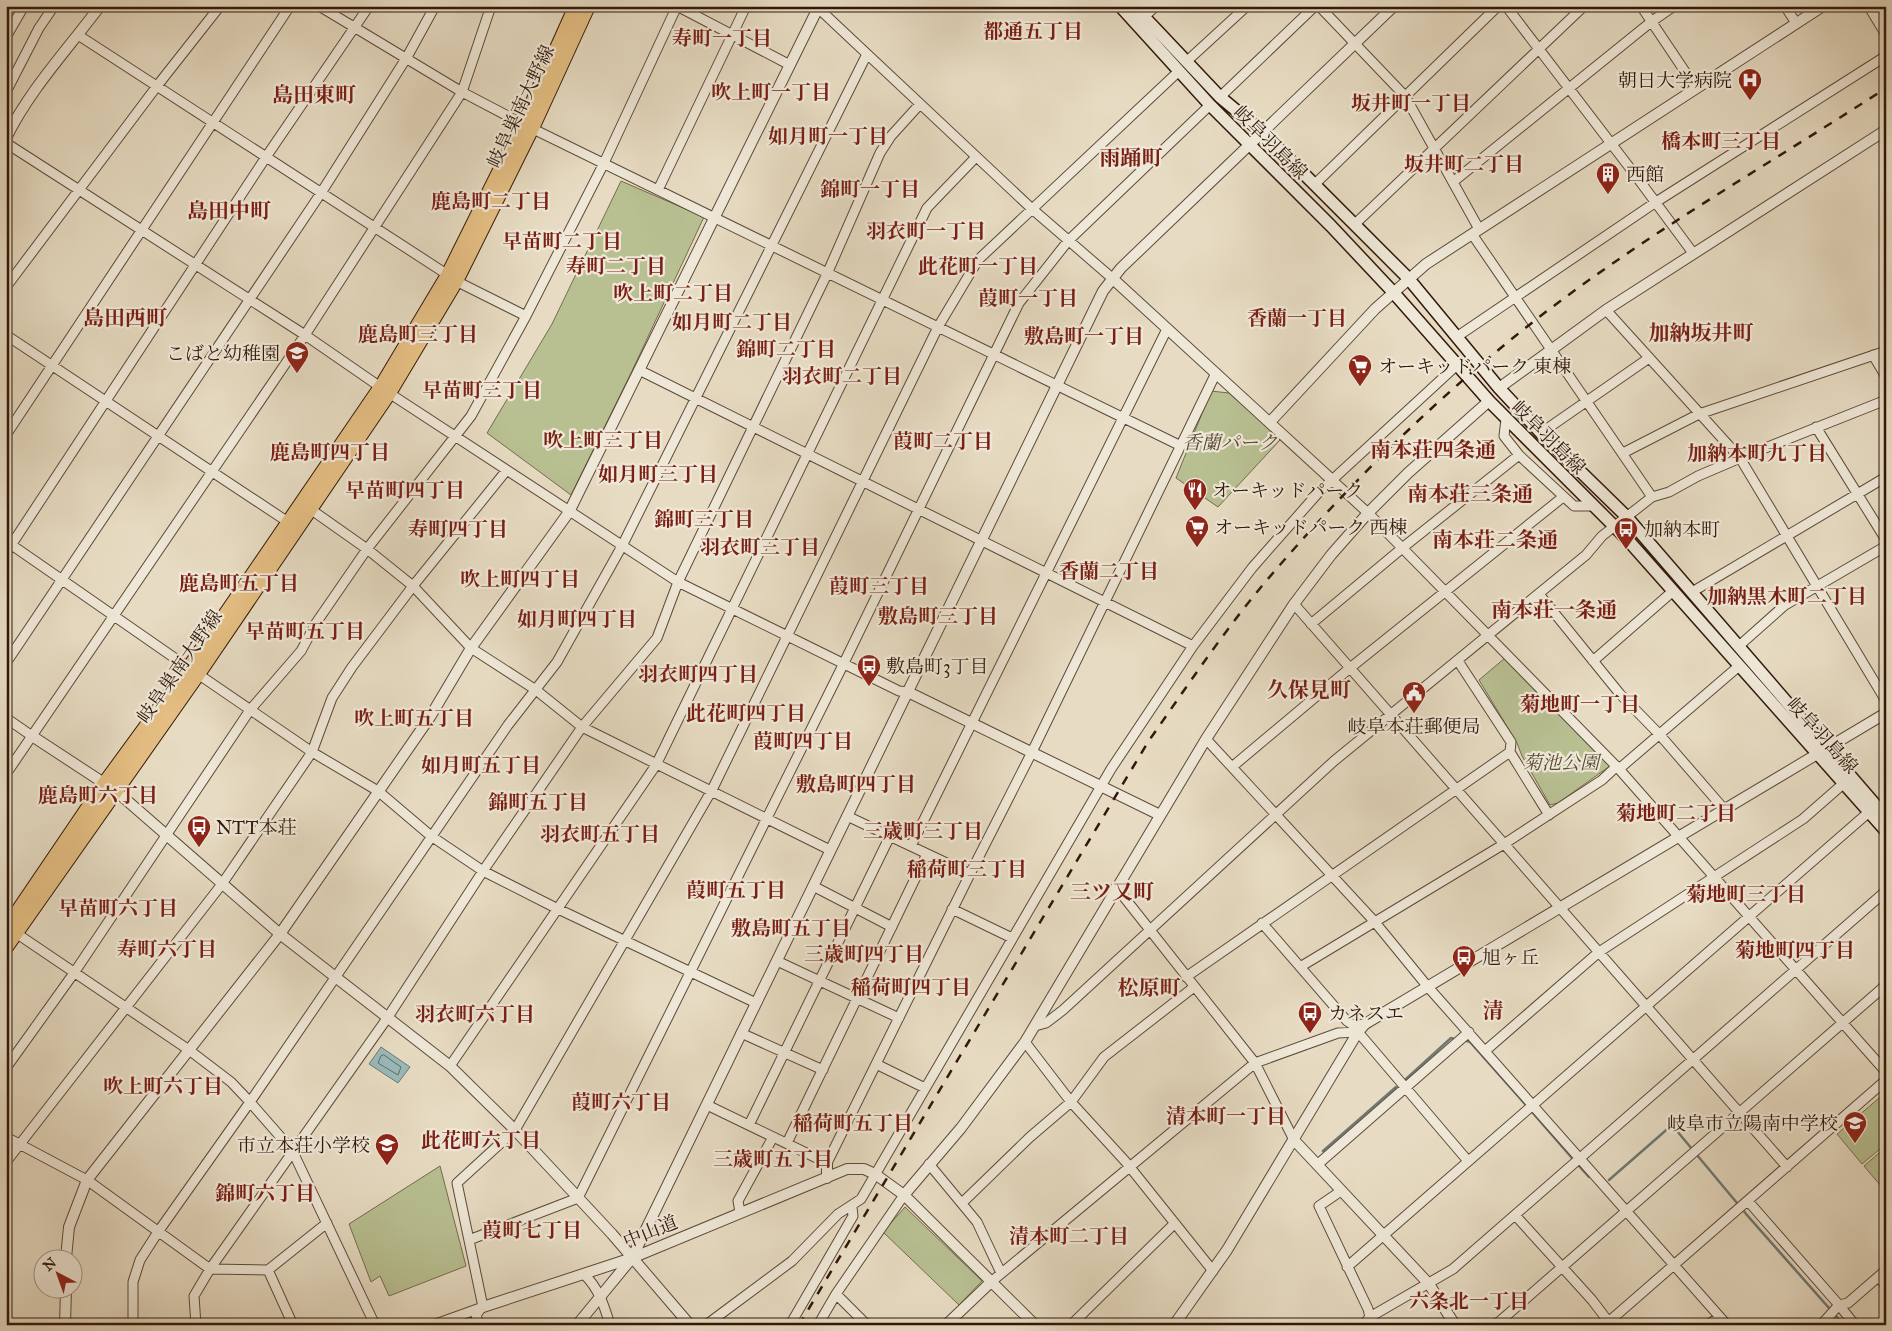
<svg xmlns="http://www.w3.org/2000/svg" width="1892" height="1331" font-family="'IM FELL Great Primer','Noto Serif JP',serif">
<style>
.green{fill:#b8c092;stroke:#746c4e}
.water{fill:#98baba;stroke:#6f7974}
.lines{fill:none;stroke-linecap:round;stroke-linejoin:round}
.shore{stroke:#646962;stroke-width:1}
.stream{stroke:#6f7974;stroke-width:2.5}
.minor-casing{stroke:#5e4938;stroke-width:11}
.tertiary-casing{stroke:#5e4938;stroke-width:12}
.secondary-casing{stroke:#31180a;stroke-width:14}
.primary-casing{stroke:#31180a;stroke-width:16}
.minor{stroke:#efe8d8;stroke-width:9}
.tertiary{stroke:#efe8d8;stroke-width:10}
.secondary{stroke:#efe8d8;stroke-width:11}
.primary{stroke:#e4be82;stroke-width:14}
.rail{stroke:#31180a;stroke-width:2.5;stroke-dasharray:9 9;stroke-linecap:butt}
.labels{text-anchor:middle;stroke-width:4.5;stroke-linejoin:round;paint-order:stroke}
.poi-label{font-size:19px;fill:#31180a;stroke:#efe8d8;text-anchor:start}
.street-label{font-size:19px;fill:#31180a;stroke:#efe8d8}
.park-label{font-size:19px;font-style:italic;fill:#5a4a33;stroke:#efe8d8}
.neighbourhood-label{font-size:20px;font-weight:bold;fill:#7a1f14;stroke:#efe8d8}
.quarter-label{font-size:21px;font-weight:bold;fill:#7a1f14;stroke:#efe8d8}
</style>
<rect width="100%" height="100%" fill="#e7dcc3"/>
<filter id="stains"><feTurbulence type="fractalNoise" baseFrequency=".004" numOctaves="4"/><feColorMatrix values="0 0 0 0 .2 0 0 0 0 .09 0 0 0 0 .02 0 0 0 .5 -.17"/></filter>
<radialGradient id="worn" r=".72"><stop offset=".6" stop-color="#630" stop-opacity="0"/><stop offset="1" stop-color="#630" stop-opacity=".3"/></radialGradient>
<path class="green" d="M621,181l83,36 -72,154 -61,124 -84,-62 65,-109z
M1211,391l18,2 52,46 -63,68 -42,-29z
M1505,658l105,108 -52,37 -8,2 -28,-49 -5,-13 -38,-63z
M1885,1093l1,51 -24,20 -25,-30z
M1886,1147v45l-22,-26z
M440,1166l26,100 -77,30 -9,-20 -9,6 -22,-58z
M905,1207l77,74 -23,24 -76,-73z"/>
<path class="water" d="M381,1047l29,20 -12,16 -29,-19z"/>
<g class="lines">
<path class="shore" d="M384,1055l17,12 -3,8 -20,-12 3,-7z"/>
<path class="stream" d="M1467,1041l3,1 55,62
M1406,1079l45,-41 3,1
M1532,1112l40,46
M1323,1151l73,-64
M1579,1166l10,11
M1609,1180l63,-55 75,90
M1746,1214l98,111"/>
<g class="minor-casing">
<path id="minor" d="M319,6l143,86 61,32 658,322
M816,6l215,202 81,70
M1319,6l86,90 74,133
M1506,6l130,170
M1641,6l55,82
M1785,6l11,17
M1144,17l12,-11
M78,35l370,240
M6,37l18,-31
M1186,62l61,-56
M6,92l33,-64 15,-22
M1220,97l95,-91
M6,143l299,192 84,58 289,189 221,109 9,1
M1639,180l54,73
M1453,182l198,-160 23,-16
M1315,184l183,-178
M658,190l88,-184
M1355,224l229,-218
M1472,234l180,263
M456,281l70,35
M6,287l151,-201 63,-80
M1606,310l134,148 146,243
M6,335l282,187
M1458,336l198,-134 230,-146
M1873,355l13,22
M639,370l554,276
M1506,419l-2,17 15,19 55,51h20
M1816,427l70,113
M1541,433l108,-75
M6,435l282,-426 4,-3
M1623,453l76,-39 187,-63
M1332,480l36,33 251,256 267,303
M306,506l61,43 46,37 58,62 65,42 46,37 248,123
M6,541l183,127
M6,553l260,-396 103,-151
M1692,592l194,-115
M1539,594l81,100 39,40 65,75
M1294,604l493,563
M1311,624l95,-79 113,-90
M1740,645l45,-40 101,-59
M1458,661l53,81 -1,10 39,63
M1593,661l79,-69
M6,663l315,-470 86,-136 28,-51
M198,674l114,78 66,39 53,45 52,35 73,37 200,95
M6,718l26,18
M1206,739l168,182 54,66 299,338
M1232,767l118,-99 213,-171
M1619,769l120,-103
M6,774l299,-439 157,-243 29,-86
M847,816l123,58
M911,846l256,-517
M813,886l79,41
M1116,887l139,176 39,77
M952,909l60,29
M1262,923l85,98 6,4 12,-1
M13,931l176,119 42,32 19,20 42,48 83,175
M777,961l122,57
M1300,967l204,-123 98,-64 15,-14
M1186,977l324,-225
M1035,1026l11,-3 17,-13 271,-249 252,-206 16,-19 50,-39 17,-5 29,-16 42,-18 146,-58
M741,1033l82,37
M1025,1042l46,60 54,59 88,110
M1485,1051l114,-99 204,-133 40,-35
M876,1064l49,24
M450,1066l206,-301 271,-557 49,-51
M6,1068l68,-95 176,-263 51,-59 15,-28 51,-74 104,-133 55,-100 78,-153 73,-157 113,59
M707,1105l120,58 143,-289 62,-122 184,-379
M749,1125l141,-289
M6,1137l81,43 123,89 58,1
M787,1143l140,-289
M6,1162l216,-278 90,-132 20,-54 20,-31 61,-81 93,-115
M929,1164l48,58 24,51
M1317,1165l152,-133
M1341,1191l-22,15 49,103 4,16
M1748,1201l91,104 9,-2 38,-33
M962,1203l68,-66 41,-35 33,-45 90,-70
M740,1212l-2,-11 35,-64
M1515,1215l77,85 19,25
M469,1240l109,-42 263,-529 178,-366 49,-62 142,-136
M1347,1267l522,-455
M584,1274c15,15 20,31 26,51
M1878,1277l8,8
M991,1282l264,-219 83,-30 20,-1 110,129
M836,1294l31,31
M483,1307l-26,-124 58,-53 197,-340 226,-463 40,-67 201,-189
M133,1325v-43l7,-22 18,-28 92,-130 258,-377 49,-63 65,-116 245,-492
M196,1325l-2,-29 16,-27 178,-252 95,-146 99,-144 75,-89 21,-56 149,-308 53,-121 11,-17 29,-32
M293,1325l-25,-55 59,-47
M433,1325l50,-18
M479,1325l-3,-10 6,-8
M706,1325l86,-64 46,-47 23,-15 250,-430 82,-123 59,-78 66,-75 139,-128
M790,1325l63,-109 -1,-9
M818,1325l18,-31 68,-99
M1071,1325l103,-101
M1363,1325l7,-8 83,-48 433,-378
M1493,1325l6,-3 387,-337
M1605,1325l281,-245
M1707,1325l13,-8
M1821,1325l18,-20 16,20"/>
</g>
<g class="tertiary-casing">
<path id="tertiary" d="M1869,6l17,28
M6,138c24,-49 62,-89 94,-132
M1112,278l220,202
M1499,388l107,-78 280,-180
M1270,422l105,-113 51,-45 397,-258
M908,692l252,123
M32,736l84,55 164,143 170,132 65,64 97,104 78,91
M1294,1140l135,144 26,41
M827,1178v-15
M904,1195l57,-67 64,-86 181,-303 88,-135 37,-49 37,-42 40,-40 81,-72
M66,1258l3,-31 18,-47 193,-246 150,-217 41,-69 98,-136 250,-506
M483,1307l149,-49 215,-89h17l11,5 29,21 131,130
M65,1325l1,-37
M577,1325l55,-67 471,-967 18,-23 273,-262
M946,1325l45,-43
M1174,1325l53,-75 131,-218 7,-8 521,-311"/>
</g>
<g class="secondary-casing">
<path id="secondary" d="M1120,6l90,99 121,121 62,66 96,109 138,138 259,292
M1134,6l86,91 42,35 146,146 91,110 42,45 85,83 260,301"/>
</g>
<g class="primary-casing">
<path id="primary" d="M6,929l99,-146 84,-115 192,-281 67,-112 75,-151 53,-118
M6,947l192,-273 191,-281 67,-112 76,-153 56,-122"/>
</g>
<use href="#minor" class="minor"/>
<use href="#tertiary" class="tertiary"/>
<use href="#secondary" class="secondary"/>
<use href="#primary" class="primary"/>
<path class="rail" d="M799,1325l349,-583c40,-57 79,-116 125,-169 83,-97 177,-188 278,-265 107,-81 223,-147 335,-220"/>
</g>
<defs>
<g id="hospital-pin" transform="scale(1.25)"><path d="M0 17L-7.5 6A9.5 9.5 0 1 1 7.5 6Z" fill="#8f2418" stroke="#efe8d8"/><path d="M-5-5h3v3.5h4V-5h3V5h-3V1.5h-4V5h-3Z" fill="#fff"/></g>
<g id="building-pin" transform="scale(1.25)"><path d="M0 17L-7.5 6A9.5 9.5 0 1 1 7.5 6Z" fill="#8f2418" stroke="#efe8d8"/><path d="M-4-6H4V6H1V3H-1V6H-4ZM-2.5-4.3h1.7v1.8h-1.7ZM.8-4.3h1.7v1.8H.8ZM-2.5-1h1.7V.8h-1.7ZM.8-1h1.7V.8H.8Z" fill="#fff"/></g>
<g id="school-pin" transform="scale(1.25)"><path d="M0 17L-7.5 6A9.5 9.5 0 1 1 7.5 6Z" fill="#8f2418" stroke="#efe8d8"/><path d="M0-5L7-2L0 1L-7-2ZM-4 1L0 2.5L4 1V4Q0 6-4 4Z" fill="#fff"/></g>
<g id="supermarket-pin" transform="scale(1.25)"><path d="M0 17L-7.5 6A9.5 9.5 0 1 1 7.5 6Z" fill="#8f2418" stroke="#efe8d8"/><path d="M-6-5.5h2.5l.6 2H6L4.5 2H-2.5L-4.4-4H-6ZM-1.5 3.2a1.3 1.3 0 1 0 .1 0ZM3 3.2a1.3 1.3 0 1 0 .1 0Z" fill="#fff"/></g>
<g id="restaurant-pin" transform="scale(1.25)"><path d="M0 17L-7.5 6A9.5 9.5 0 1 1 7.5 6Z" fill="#8f2418" stroke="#efe8d8"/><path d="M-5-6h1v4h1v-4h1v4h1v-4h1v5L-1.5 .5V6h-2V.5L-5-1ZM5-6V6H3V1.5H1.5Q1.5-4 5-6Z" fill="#fff"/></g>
<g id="bus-pin" transform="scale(1.25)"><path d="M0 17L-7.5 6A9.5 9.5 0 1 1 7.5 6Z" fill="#8f2418" stroke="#efe8d8"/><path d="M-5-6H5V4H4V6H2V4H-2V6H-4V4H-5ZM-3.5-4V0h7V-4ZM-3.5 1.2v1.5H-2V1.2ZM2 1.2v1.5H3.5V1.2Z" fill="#fff"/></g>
<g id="civic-pin" transform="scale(1.25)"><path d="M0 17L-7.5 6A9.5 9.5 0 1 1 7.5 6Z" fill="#8f2418" stroke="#efe8d8"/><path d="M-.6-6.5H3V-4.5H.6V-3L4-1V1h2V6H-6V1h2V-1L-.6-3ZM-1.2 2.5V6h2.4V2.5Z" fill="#fff"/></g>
</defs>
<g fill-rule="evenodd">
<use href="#hospital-pin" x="1750" y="80"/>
<use href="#building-pin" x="1608" y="174"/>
<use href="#school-pin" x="297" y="353"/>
<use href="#supermarket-pin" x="1360" y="366"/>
<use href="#restaurant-pin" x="1195" y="490"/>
<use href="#supermarket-pin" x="1197" y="527"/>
<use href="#bus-pin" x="1626" y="529"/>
<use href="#bus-pin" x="869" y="666"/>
<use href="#civic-pin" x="1414" y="693"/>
<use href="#bus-pin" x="199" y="827"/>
<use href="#bus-pin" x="1464" y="957"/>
<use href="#bus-pin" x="1310" y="1013"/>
<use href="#school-pin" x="1855" y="1123"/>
<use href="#school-pin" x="387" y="1145"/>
</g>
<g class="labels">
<g class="poi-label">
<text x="1732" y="87" text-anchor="end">朝日大学病院</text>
<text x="1626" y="181">西館</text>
<text x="280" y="360" text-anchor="end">こばと幼稚園</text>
<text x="1378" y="373">オーキッドパーク 東棟</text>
<text x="1212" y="497">オーキッドパーク</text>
<text x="1214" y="534">オーキッドパーク 西棟</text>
<text x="1644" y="536">加納本町</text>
<text x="886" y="673">敷島町3丁目</text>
<text x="1414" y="733" text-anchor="middle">岐阜本荘郵便局</text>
<text x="216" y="834">NTT本荘</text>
<text x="1482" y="964">旭ヶ丘</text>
<text x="1328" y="1020">カネスエ</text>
<text x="1838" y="1130" text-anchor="end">岐阜市立陽南中学校</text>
<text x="370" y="1152" text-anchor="end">市立本荘小学校</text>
</g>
<g class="street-label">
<text transform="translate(520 106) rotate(-65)" y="7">岐阜巣南大野線</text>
<text transform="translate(1271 142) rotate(45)" y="7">岐阜羽島線</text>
<text transform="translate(1549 437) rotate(45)" y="7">岐阜羽島線</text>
<text transform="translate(179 666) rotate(-55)" y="7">岐阜巣南大野線</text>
<text transform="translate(1823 735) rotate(48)" y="7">岐阜羽島線</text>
<text transform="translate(650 1231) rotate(-22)" y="7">中山道</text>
</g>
<g class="park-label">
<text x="1230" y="449">香蘭パーク</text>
<text x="1561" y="769">菊池公園</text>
</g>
<g class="neighbourhood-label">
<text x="1033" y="38">都通五丁目</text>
<text x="722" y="45">寿町一丁目</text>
<text x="771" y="99">吹上町一丁目</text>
<text x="1411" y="110">坂井町一丁目</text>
<text x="828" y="143">如月町一丁目</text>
<text x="1721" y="148">橋本町三丁目</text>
<text x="1464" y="171">坂井町二丁目</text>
<text x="870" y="196">錦町一丁目</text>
<text x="491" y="208">鹿島町二丁目</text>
<text x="926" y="238">羽衣町一丁目</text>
<text x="562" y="248">早苗町二丁目</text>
<text x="616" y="273">寿町二丁目</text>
<text x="978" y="273">此花町一丁目</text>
<text x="673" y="300">吹上町二丁目</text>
<text x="1028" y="305">葭町一丁目</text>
<text x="1297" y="325">香蘭一丁目</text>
<text x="732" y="329">如月町二丁目</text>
<text x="418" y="341">鹿島町三丁目</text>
<text x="1084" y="343">敷島町一丁目</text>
<text x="786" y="356">錦町二丁目</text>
<text x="842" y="383">羽衣町二丁目</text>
<text x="482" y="397">早苗町三丁目</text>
<text x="603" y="447">吹上町三丁目</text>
<text x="943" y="448">葭町二丁目</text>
<text x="330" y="459">鹿島町四丁目</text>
<text x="1757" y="460">加納本町九丁目</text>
<text x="658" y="481">如月町三丁目</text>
<text x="405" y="497">早苗町四丁目</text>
<text x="704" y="526">錦町三丁目</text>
<text x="458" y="536">寿町四丁目</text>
<text x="760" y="554">羽衣町三丁目</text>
<text x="1109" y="578">香蘭二丁目</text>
<text x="520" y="586">吹上町四丁目</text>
<text x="239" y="590">鹿島町五丁目</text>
<text x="879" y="593">葭町三丁目</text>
<text x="1787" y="603">加納黒木町二丁目</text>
<text x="938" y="623">敷島町三丁目</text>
<text x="577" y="626">如月町四丁目</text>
<text x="305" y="638">早苗町五丁目</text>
<text x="698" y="681">羽衣町四丁目</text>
<text x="1580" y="711">菊地町一丁目</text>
<text x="746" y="720">此花町四丁目</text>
<text x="414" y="725">吹上町五丁目</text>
<text x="803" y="748">葭町四丁目</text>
<text x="481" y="772">如月町五丁目</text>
<text x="856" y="791">敷島町四丁目</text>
<text x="98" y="802">鹿島町六丁目</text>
<text x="538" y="809">錦町五丁目</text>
<text x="1676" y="820">菊地町二丁目</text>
<text x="923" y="838">三歳町三丁目</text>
<text x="600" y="841">羽衣町五丁目</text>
<text x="967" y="876">稲荷町三丁目</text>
<text x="736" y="897">葭町五丁目</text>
<text x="1746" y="901">菊地町三丁目</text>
<text x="118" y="915">早苗町六丁目</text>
<text x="791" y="935">敷島町五丁目</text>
<text x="167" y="956">寿町六丁目</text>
<text x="1795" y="957">菊地町四丁目</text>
<text x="864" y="961">三歳町四丁目</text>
<text x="911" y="994">稲荷町四丁目</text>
<text x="475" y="1021">羽衣町六丁目</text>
<text x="163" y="1093">吹上町六丁目</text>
<text x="621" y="1109">葭町六丁目</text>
<text x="1226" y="1123">清本町一丁目</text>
<text x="853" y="1130">稲荷町五丁目</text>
<text x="481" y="1147">此花町六丁目</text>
<text x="773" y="1166">三歳町五丁目</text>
<text x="265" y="1200">錦町六丁目</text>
<text x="532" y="1237">葭町七丁目</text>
<text x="1069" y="1243">清本町二丁目</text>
<text x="1469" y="1308">六条北一丁目</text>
</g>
<g class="quarter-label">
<text x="314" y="102">島田東町</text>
<text x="1131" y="165">雨踊町</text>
<text x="229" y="218">島田中町</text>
<text x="125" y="325">島田西町</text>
<text x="1701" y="340">加納坂井町</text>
<text x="1433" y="457">南本荘四条通</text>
<text x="1470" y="501">南本荘三条通</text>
<text x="1495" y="547">南本荘二条通</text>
<text x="1554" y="617">南本荘一条通</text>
<text x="1309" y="697">久保見町</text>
<text x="1112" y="899">三ツ又町</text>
<text x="1149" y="995">松原町</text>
<text x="1493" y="1018">清</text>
</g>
</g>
<rect width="1892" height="1331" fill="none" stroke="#e7dcc3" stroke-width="25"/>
<rect x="8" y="8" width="1877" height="1316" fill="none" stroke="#31180a" stroke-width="2.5"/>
<rect x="12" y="12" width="1867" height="1306" fill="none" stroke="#31180a"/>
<g transform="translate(58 1274) rotate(319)"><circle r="24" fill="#efe8d8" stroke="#a39586"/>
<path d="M0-4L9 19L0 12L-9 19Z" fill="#8f2418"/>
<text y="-8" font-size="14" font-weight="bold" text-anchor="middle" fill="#31180a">N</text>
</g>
<rect width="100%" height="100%" filter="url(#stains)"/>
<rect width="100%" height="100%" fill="url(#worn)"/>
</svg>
